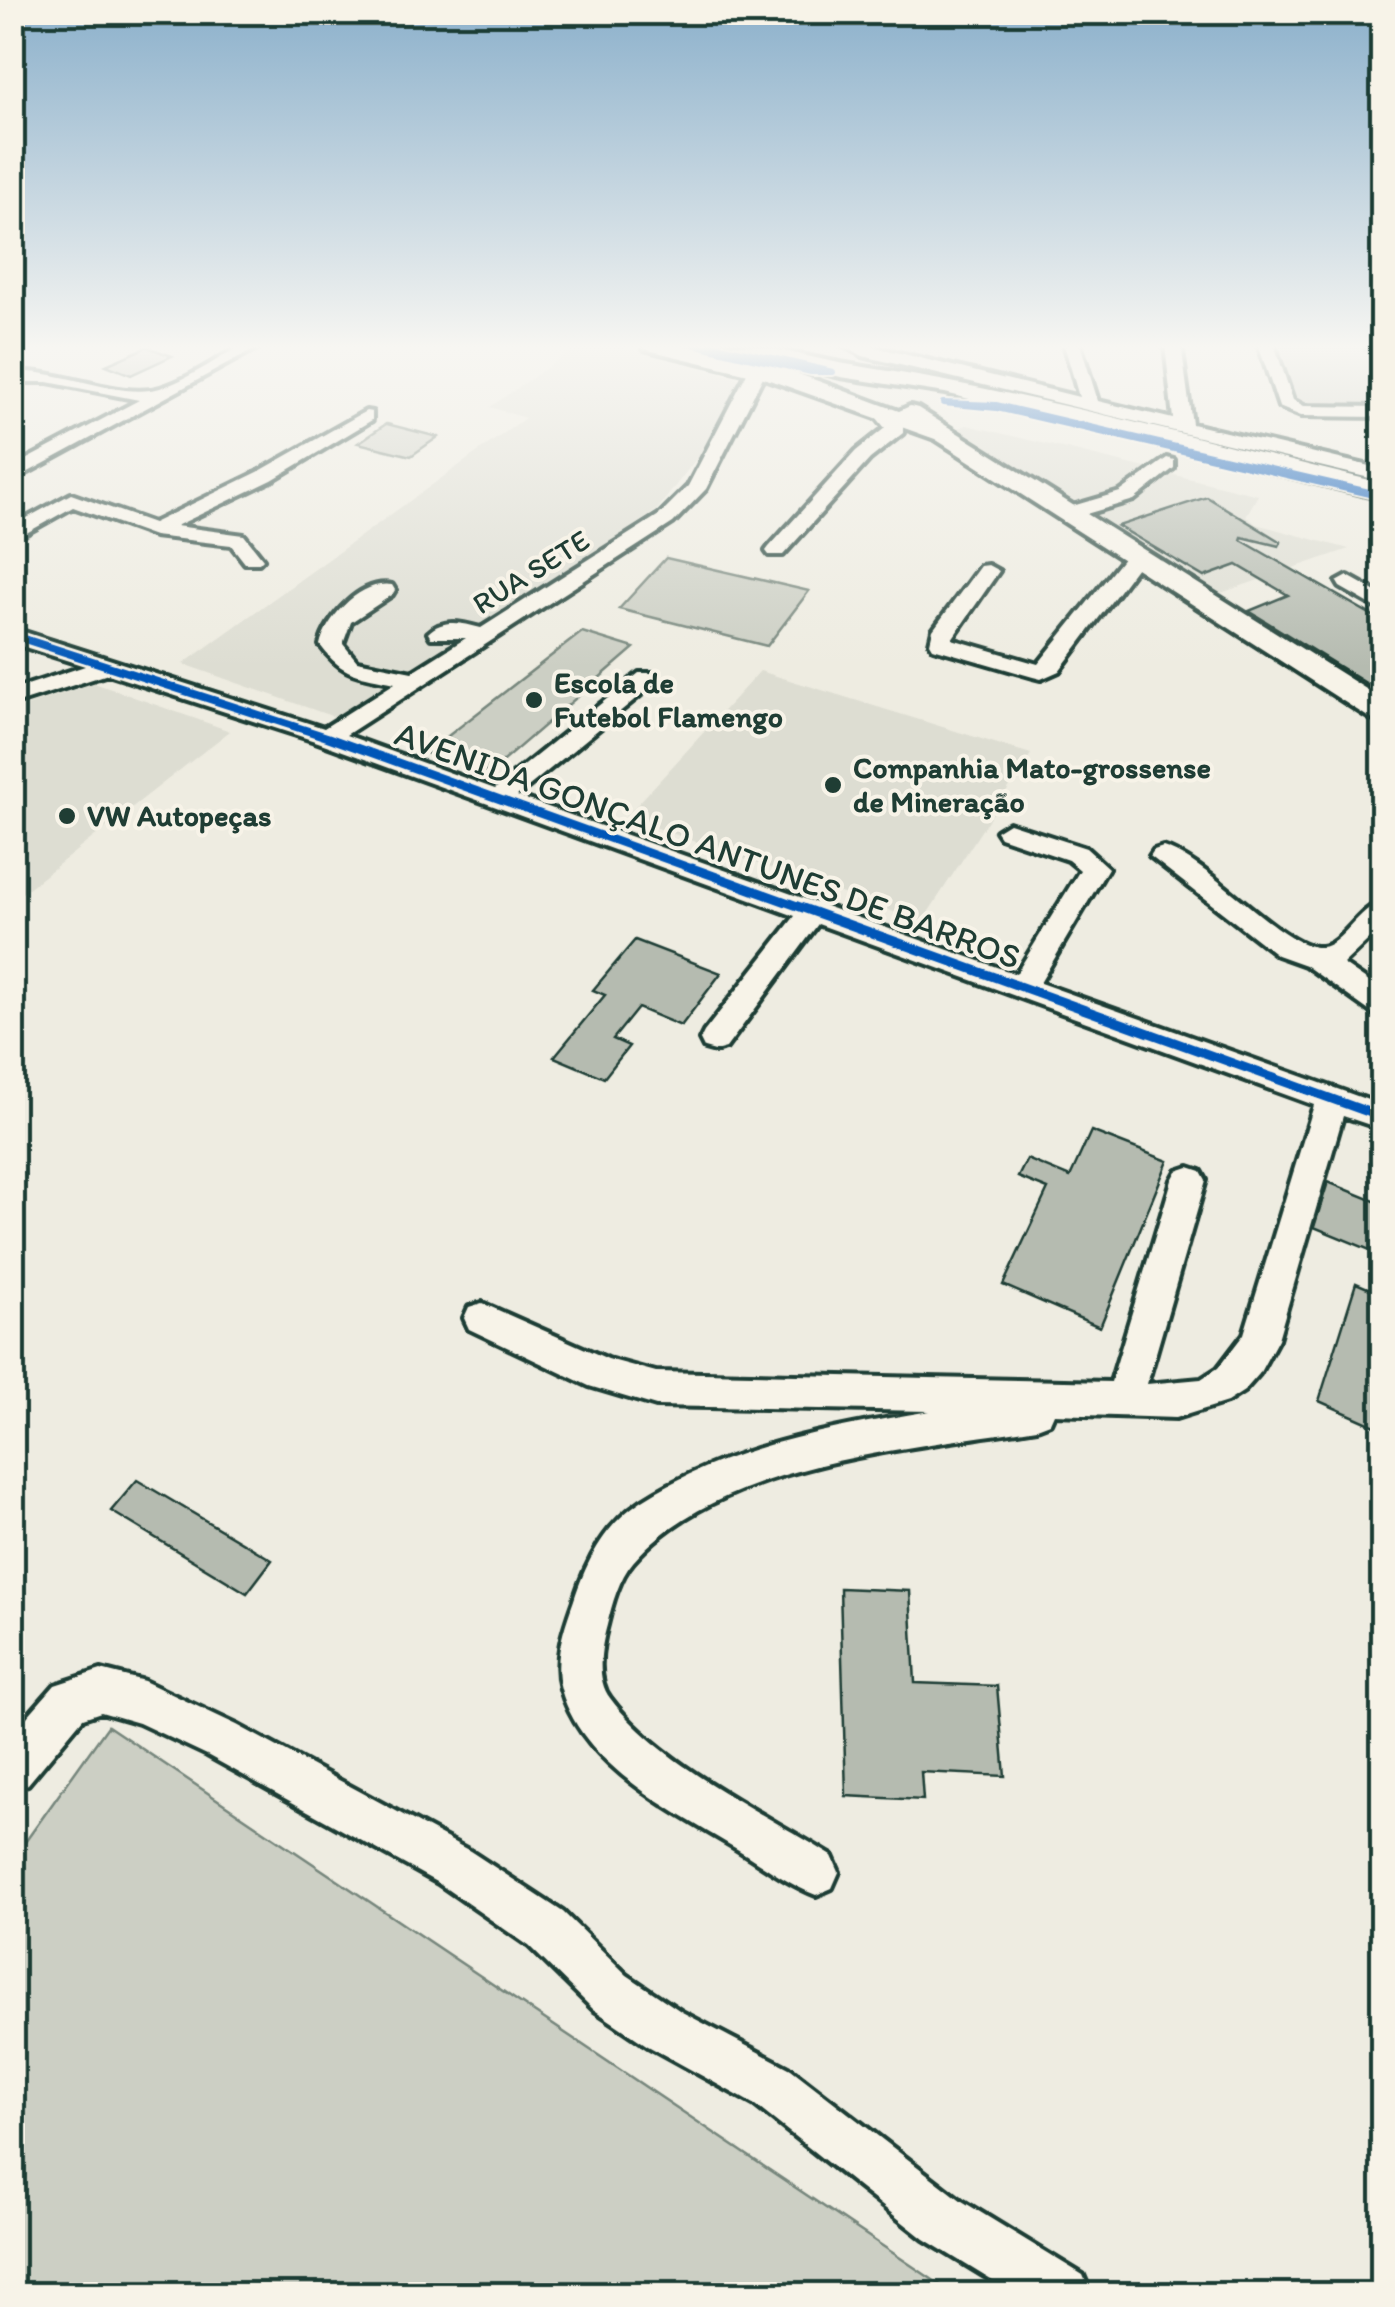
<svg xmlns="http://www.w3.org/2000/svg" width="1395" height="2307" font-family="Itim,sans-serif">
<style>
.built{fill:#ddddd2}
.green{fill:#cccfc4;stroke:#76867c;stroke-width:2.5}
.building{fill:#b5bbb0;stroke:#1f3d34;stroke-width:2.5}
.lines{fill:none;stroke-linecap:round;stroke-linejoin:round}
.minor-casing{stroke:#1f3d34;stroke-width:8}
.major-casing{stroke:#1f3d34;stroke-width:8}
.minor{fill:#f7f3e8;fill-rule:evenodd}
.major{fill:#f7f3e8;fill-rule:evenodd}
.cycleway-far2-casing{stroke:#f7f3e8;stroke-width:10}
.cycleway-far1-casing{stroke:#f7f3e8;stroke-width:12}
.cycleway-casing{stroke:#f7f3e8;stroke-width:15}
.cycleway-far2{stroke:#0057b8;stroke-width:6}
.cycleway-far1{stroke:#0057b8;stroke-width:8}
.cycleway{stroke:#0057b8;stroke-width:9}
.poi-dot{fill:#1f3d34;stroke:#f7f3e8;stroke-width:4}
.labels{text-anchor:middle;stroke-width:8;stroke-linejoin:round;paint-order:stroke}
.far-street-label{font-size:30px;fill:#1f3d34;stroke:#f7f3e8}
.far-poi-label{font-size:30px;font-weight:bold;fill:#1f3d34;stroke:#f7f3e8;text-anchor:start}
.street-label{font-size:35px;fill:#1f3d34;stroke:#f7f3e8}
</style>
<rect width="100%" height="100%" fill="#eeece1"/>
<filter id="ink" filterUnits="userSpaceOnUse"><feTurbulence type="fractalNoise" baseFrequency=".01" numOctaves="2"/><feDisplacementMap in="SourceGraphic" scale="20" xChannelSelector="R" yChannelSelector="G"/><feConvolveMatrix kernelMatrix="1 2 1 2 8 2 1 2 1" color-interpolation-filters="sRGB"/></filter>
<g filter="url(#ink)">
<path class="built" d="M581,344h29l134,35 -41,81 -7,-1 -39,51 -115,80 -202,129 -157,-55 342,-246 -35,-11z
M967,425l291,70 -12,21 10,8 93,25 -140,48 -257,-167z
M760,671l271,83 -109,168 -296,-105z
M94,683l136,48 -217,169v-190z"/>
<path class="green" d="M1272,344l110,2v64l-74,-1 -16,-6z
M386,424h1l51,13 -27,19 -53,-13z
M666,558l143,33 -42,55 -148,-37z
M582,632l52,16 -145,125 -63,-20z
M108,1726l846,568h-941v-435z"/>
<path class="building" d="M147,347l25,9 -41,19 -25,-10z
M1207,497l74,45 -2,4 -37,-9 -1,3 141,81v72l-133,-82 39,-16 -51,-30 -33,12 -86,-51z
M635,940l86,33 -40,53 -43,-18 -25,31 16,7 -25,32 -50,-21 51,-62 -12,-5z
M1091,1131l77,30 -68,166 -97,-42 45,-96 -30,-12 9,-18 43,18z
M1328,1182l54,22v51l-68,-28z
M1356,1283l26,11v135l-63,-28z
M137,1480l135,80 -25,33 -136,-82z
M840,1588l70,3 5,92 82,3 8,90 -84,-4 2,28 -77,-4z"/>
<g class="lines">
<g class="minor-casing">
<path id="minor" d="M244,344h20l-252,137v-14l127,-67 -91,-18h-36v-10c47,-4 108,28 148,16 28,-8 58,-30 84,-44z
M840,344h23l216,53 -15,-53h16l18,57 75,18 -8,-75h16l11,80 190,45v12l-519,-125z
M1258,344h16l19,56 11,6 78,1v10l-81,-1 -22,-9z
M1364,344h18v6l-16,-2z
M758,364l9,5 -61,120 -33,34 -327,212 149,54 144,-116h16l4,5 -4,5 -138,113 499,178 64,-104 -12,-10 -68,-23 -4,-6 13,-8 77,25 22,20 -68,115 342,122v24l-39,-13 -65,223 -19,35 -15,17 -17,11 -51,16 -122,-4 -4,9 -13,5c-124,21 -317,33 -404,134 -14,16 -21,42 -26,63 -6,22 -12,53 3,73 50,67 152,114 222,158l7,16 -7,16 -16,7c-28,-11 -53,-30 -79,-46 -63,-38 -155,-83 -176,-160 -8,-30 3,-61 13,-89 13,-40 31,-75 67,-99 85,-55 191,-73 289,-90l-274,-5 -67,-20 -120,-57 -5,-11 5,-11 13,-4 126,56 48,13 455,10 61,-202 5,-9 12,-4 12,4 5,9 -59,204 54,-5 17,-11 26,-34 70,-229 -496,-181 -92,124 -11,3 -11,-3 -4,-8 4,-8 91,-116 -477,-174 -210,-68 -96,31v-15l73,-24 -73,-23v-15l312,100 71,-45c-36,-8 -52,-6 -75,-38 6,-27 41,-66 72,-60l3,5 -3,5 -41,27 -8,22 14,17 55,11 54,-34h-35l-3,-5c15,-15 34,-10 53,-5l178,-113 29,-29 61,-117z
M882,408l21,17v8l-33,26 -87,96h-14l-3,-4 3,-4 87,-96 29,-23 -12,-15z
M366,411l6,1v8l-100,60 -96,46 68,9 19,24 -4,4h-14l-14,-18 -77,-9 -81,-29 -61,34v-15l59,-32 82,29 105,-51z
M1167,458l7,2v8l-40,32 -65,19 -10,-6 3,-4 58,-17z
M1136,549l10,6 -87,116 -18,8 -8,-2 -100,-29 -3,-5 3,-13 47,-64 8,-1 11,6 -47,68 86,25 91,-113z
M1348,576l34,19v16l-42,-24 -3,-5z
M1163,847c46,13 121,103 158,100 20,-1 38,-40 61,-45v25l-39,37 39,27v24l-10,-2 -67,-48 -28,-10 -127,-99 4,-6z
M101,1670l43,11 93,44 233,126 93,61 64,63 55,37 109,57 171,132 121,74 8,19h-77l-90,-55 -169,-134 -107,-59 -55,-37 -64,-63 -91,-63 -231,-128 -68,-32 -38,-11 -18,6 -55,66 -16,6v-56l43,-49z"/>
</g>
<g class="major-casing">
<path id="major" d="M641,344c88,-3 177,38 258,67l11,-5 8,2 464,291v22l-11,-2 -436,-280 -174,-62 -117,-28z
M717,344c47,-2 89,14 135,21 179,27 355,76 530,118v16l-437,-106 -104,-16 -113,-26z"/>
</g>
<use href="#minor" class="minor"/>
<use href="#major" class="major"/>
<g class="cycleway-far2-casing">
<path id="cycleway-far2" d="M693,344l118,28h22l-122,-28
M1382,495l-386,-90 -53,-2 54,5 385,89"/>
</g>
<g class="cycleway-far1-casing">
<path id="cycleway-far1" d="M12,635l315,102 372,134"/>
</g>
<g class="cycleway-casing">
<path id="cycleway" d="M692,868l690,249"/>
</g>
<use href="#cycleway-far2" class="cycleway-far2"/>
<use href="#cycleway-far1" class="cycleway-far1"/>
<use href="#cycleway" class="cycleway"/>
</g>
</g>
<linearGradient id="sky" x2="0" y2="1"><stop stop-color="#8bb0cb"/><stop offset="0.52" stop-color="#f7f6f2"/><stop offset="1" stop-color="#f7f6f2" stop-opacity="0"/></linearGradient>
<rect width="1395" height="667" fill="url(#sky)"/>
<g class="poi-dot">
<circle cx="534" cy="700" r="10"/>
<circle cx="833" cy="785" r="10"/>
<circle cx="67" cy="816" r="10"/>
</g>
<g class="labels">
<g class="far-street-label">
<text transform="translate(531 572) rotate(-32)" y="10">RUA SETE</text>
</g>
<g class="far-poi-label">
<text x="554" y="693">Escola de<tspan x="554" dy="34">Futebol Flamengo</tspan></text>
<text x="853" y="778">Companhia Mato-grossense<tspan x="853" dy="34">de Mineração</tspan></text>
<text x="87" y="826">VW Autopeças</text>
</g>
<g class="street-label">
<text transform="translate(708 845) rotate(20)" y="12">AVENIDA GONÇALO ANTUNES DE BARROS</text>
</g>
</g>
<rect width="1395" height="2307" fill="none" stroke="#f7f3e8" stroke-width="50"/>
<rect x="25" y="25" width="1345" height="2257" fill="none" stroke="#1f3d34" stroke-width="4" filter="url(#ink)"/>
</svg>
